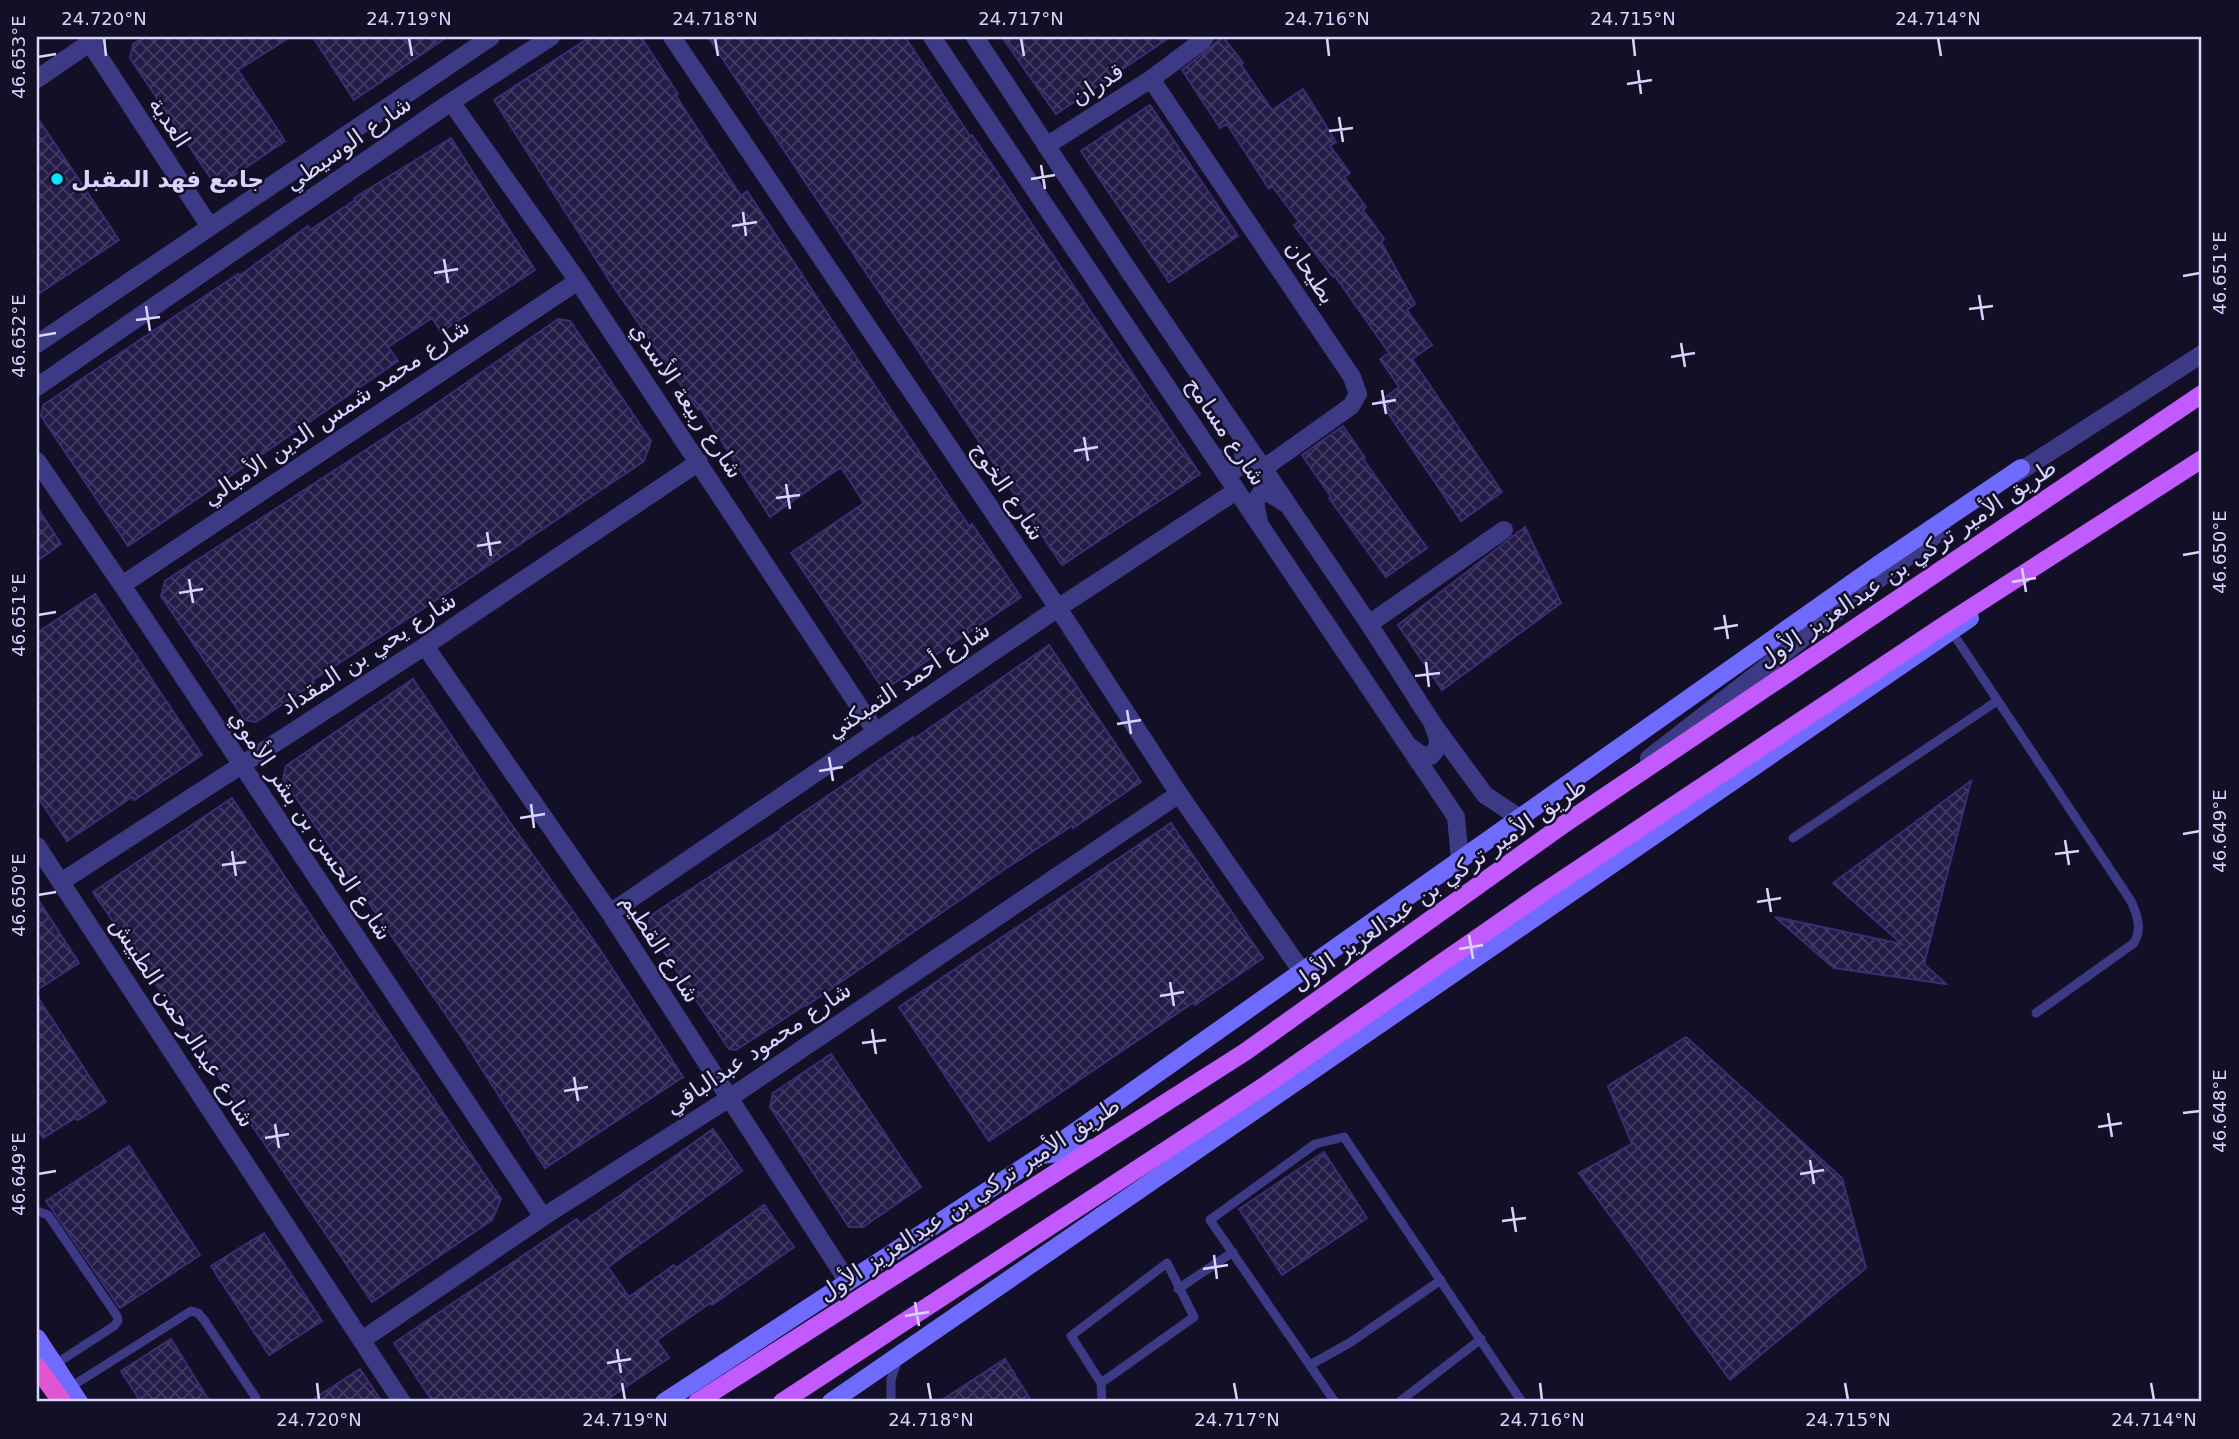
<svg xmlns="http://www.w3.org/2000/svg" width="2239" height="1439" font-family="'DejaVu Sans','Noto Sans Arabic',sans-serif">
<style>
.building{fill:url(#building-cross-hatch);stroke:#3b2d73;stroke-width:2}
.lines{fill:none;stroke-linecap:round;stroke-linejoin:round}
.service{stroke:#3d3a85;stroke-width:9}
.minor{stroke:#3d3a85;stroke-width:18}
.tertiary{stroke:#3d3a85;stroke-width:18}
.secondary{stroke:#6f6bff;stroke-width:18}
.primary{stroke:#c25bff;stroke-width:18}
.trunk{stroke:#e055d1;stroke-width:19}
.ticks{fill:none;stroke:#d9d4ff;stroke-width:2.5}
.poi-dot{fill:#00e5ff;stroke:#130f26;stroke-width:2.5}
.labels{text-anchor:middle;stroke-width:5;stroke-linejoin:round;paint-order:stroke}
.street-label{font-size:23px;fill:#d9d4ff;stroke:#130f26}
.poi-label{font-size:23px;font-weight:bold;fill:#d9d4ff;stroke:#130f26;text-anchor:start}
.neatline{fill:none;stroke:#d9d4ff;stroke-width:2.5}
.ticks-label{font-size:18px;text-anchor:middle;fill:#d9d4ff}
</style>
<defs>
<pattern id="building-cross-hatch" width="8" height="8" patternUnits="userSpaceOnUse" patternTransform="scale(1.75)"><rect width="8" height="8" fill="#241b47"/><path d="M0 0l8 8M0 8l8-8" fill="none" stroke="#433b63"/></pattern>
</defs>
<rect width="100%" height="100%" fill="#130f26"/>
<path class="building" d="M144,37h146l-52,33 47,71 -61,41 -12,-2 -82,-122 3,-14z
M313,37h134l-93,63z
M590,37h51l37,57 -2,2 65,100 6,-5 134,204 88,131 3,-2 49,73 -137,93 -93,-137 73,-50 -23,-36 -71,50 -70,-109 -2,2 -87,-127 -117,-183z
M708,37h197l65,99 2,-1 228,339 -138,91z
M1002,37h168l-114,77z
M1223,37l20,26 -2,2 31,45 31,-21 33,53 -6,4 20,27 -6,4 22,30 -3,3 21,29 -3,3 34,62 -8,6 25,35 -20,14 90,133 -41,29 -81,-120 19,-14 -19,-28 9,-6 -54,-77 -2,1 -39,-52 5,-3 -27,-36 -3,3 -42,-65 -7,4 -38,-58z
M1150,105l88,131 -69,46 -88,-131z
M37,117l82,123 -82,55z
M451,138l84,132 -94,62 -9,-14 -44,29 10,14 -270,185 -87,-130 2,-11 195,-131 1,2 69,-50 2,4 45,-30 -1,-2z
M558,319l12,2 81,120 -7,20 -189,127 -142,92 1,3 -58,39 -11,-2 -84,-124 4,-15 268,-175z
M1343,426l22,32 -2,1 64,89 -41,29 -57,-79 2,-1 -29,-42z
M37,507l24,37 -24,17z
M1525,527l36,76 -119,87 -44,-65z
M95,594l107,161 -68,45 -2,-3 -65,44 -30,-45v-163z
M1049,645l92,137 -68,46 -1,-2 -67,43 -199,137 -1,-1 -69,45 -7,-1 -81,-121 2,-12 132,-87 -1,-1 132,-91 1,2z
M413,679l91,135 95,134 84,129 -138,91 -83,-130 -179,-259 3,-13z
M1971,781l-47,183 22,20 -112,-16 -59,-51 127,27 -69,-61z
M232,798l269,401 -9,21 -120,82 -279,-410z
M1171,823l92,135 -68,47 -1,-3 -205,139 -90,-134z
M37,898l42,65 -42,27z
M37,996l69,106 -28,18 -3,-2 -32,20 -6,-10z
M1686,1037l156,141 24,90 -136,112 -151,-207 53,-29 -24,-58z
M831,1054l90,133 -58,40h-14l-79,-120 3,-14z
M713,1129l29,42 -134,96 21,30 45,-32 2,3 88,-63 30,42 -82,58 -2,-2 -53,37 12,18 -66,44h-170l-39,-59 183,-124 3,5z
M129,1146l71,109 -80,53 -74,-107z
M1324,1152l43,66 -85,57 -43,-66z
M264,1233l58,88 -53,34 -58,-89z
M171,1339l39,63h-69l-20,-31z
M1005,1359l27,43h-93z
M360,1369l22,33h-73z"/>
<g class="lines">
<path class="service" d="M1950,629l181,272c7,16 11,27 3,42l-98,70
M1793,838l204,-137
M37,1211l11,4 69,101 1,5 -4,5 -60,39
M1178,1289l55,-37
M1310,1365l41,-23 90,-62
M1101,1383l93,-66 -27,-54 -96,73 30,47 1,19
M69,1388l122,-77 7,2 6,7 52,78v4
M891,1402v-23l7,-19
M1335,1402l-125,-182 105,-76 29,-7 178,265
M1399,1402l82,-63"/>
<path class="minor" d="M672,37l386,571 121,186 124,179
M932,37l524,780 4,43
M975,37l152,231 242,356 64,100 52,71 35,23
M90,43l120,184
M37,79l61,-42
M1151,79l201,298 6,17 -7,12 -87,62
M451,102l127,179 298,451
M1046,146l105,-67 51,-38 3,-4
M37,344l454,-307
M37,387l414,-285 100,-65
M1216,457l13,10 7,2 8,-6 -2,-22
M37,461l85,124 421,632
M1259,522l-4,-20 6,-9h8l17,11
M122,585l456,-304
M1369,624l135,-94
M425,646l185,267 238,369
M1409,746l11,8 11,2c9,-9 8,-17 3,-28
M37,846l365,556
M61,882l364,-236 274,-184
M610,913l448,-305 178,-117
M362,1340l181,-123 185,-118 451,-305"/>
<path class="tertiary" d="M2011,477l191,-123
M1649,758l293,-228"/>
<path class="secondary" d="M1042,1155l837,-591 142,-96
M37,1338l42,64
M664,1402l378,-247 53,-7
M831,1402l1139,-784"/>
<path class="primary" d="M697,1402l548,-350 322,-230 635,-428
M782,1402l485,-318 271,-188 408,-272 256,-165"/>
<path class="trunk" d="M37,1367l25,35"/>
</g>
<path class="ticks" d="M104,38l2,18M409,38l3,18M715,38l3,18M1021,38l3,18M1327,38l2,18M1633,38l2,18M1938,38l3,18M38,57l18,-3M1638,70l3,24M1627,84l25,-4M1339,117l4,25M1329,131l24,-3M1041,165l4,24M1031,179l24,-4M743,212l3,24M732,226l25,-4M444,259l4,24M434,273l24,-4M2183,276l17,-3M1979,295l4,25M146,306l4,25M1969,309l24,-3M136,320l24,-3M38,336l18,-3M1681,343l4,24M1671,357l24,-4M1382,390l4,24M1372,404l24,-4M1084,437l4,24M1074,451l24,-4M786,484l4,25M776,498l24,-3M487,532l4,24M477,546l24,-4M2183,555l17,-3M2022,568l4,24M189,579l4,24M2012,582l24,-4M179,593l24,-4M38,615l18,-3M1724,615l4,24M1714,629l24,-4M1426,662l3,25M1415,676l25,-3M1127,710l4,24M1117,724l24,-4M829,757l4,24M819,771l24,-4M531,804l3,24M520,818l25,-4M2183,834l17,-3M2065,840l4,25M232,851l4,25M2055,854l24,-3M222,865l24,-3M1767,888l4,24M38,895l18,-3M1757,902l24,-4M1469,935l4,24M1459,949l24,-4M1170,982l4,24M1160,996l24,-4M872,1029l4,25M862,1043l24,-3M574,1077l4,24M564,1091l24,-4M2108,1113l4,24M2183,1113l17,-2M275,1124l4,24M2098,1127l24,-4M265,1138l24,-4M1810,1160l4,24M38,1174l18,-3M1800,1174l24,-4M1512,1207l4,25M1502,1221l24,-3M1214,1255l3,24M1203,1269l25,-4M915,1302l4,24M905,1316l24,-4M617,1349l4,24M607,1363l24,-4M317,1383l2,17M622,1383l3,17M928,1383l3,17M1234,1383l3,17M1540,1383l2,17M1845,1383l3,17M2151,1383l3,17"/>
<circle class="poi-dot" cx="57" cy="179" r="7"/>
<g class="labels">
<g class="street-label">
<text transform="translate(1097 84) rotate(-33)" y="8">قدران</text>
<text transform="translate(170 122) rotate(57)" y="8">العدية</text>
<text transform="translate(348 143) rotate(-35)" y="8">شارع الوسيطي</text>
<text transform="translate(1311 272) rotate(56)" y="8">بطيحان</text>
<text transform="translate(687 400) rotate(56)" y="8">شارع ربيعة الأسدي</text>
<text transform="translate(336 412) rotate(-34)" y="8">شارع محمد شمس الدين الأمبالي</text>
<text transform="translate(1226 431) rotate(56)" y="8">شارع مسامح</text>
<text transform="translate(1008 491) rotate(56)" y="8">شارع الخوج</text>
<text transform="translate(1907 563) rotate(-34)" y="8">طريق الأمير تركي بن عبدالعزيز الأول</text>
<text transform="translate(368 653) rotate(-33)" y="8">شارع يحي بن المقداد</text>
<text transform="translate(908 680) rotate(-34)" y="8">شارع أحمد التمبكتي</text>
<text transform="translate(311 825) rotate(56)" y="8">شارع الحسن بن بشر الأموي</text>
<text transform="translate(1439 884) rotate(-35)" y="8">طريق الأمير تركي بن عبدالعزيز الأول</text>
<text transform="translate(661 948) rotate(57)" y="8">شارع القطيم</text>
<text transform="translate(183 1022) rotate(57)" y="8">شارع عبدالرحمن الطبيش</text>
<text transform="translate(758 1048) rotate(-34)" y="8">شارع محمود عبدالباقي</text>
<text transform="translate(969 1199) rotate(-33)" y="8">طريق الأمير تركي بن عبدالعزيز الأول</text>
</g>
<g class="poi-label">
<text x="71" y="187">جامع فهد المقبل</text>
</g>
</g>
<rect width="2239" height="1439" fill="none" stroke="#130f26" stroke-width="77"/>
<rect x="38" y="38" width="2162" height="1362" class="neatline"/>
<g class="ticks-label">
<text x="104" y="25">24.720°N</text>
<text x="409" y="25">24.719°N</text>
<text x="715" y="25">24.718°N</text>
<text x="1021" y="25">24.717°N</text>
<text x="1327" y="25">24.716°N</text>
<text x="1633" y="25">24.715°N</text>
<text x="1938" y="25">24.714°N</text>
<text transform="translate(19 57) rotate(-90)" y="6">46.653°E</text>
<text transform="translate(2220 273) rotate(-90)" y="6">46.651°E</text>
<text transform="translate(19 336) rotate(-90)" y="6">46.652°E</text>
<text transform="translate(2220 552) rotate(-90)" y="6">46.650°E</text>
<text transform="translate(19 615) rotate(-90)" y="6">46.651°E</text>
<text transform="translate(2220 831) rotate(-90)" y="6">46.649°E</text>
<text transform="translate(19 895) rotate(-90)" y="6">46.650°E</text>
<text transform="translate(2220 1111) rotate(-90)" y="6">46.648°E</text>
<text transform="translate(19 1174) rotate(-90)" y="6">46.649°E</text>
<text x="319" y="1426">24.720°N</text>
<text x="625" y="1426">24.719°N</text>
<text x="931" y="1426">24.718°N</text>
<text x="1237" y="1426">24.717°N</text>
<text x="1542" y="1426">24.716°N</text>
<text x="1848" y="1426">24.715°N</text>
<text x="2154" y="1426">24.714°N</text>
</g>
</svg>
